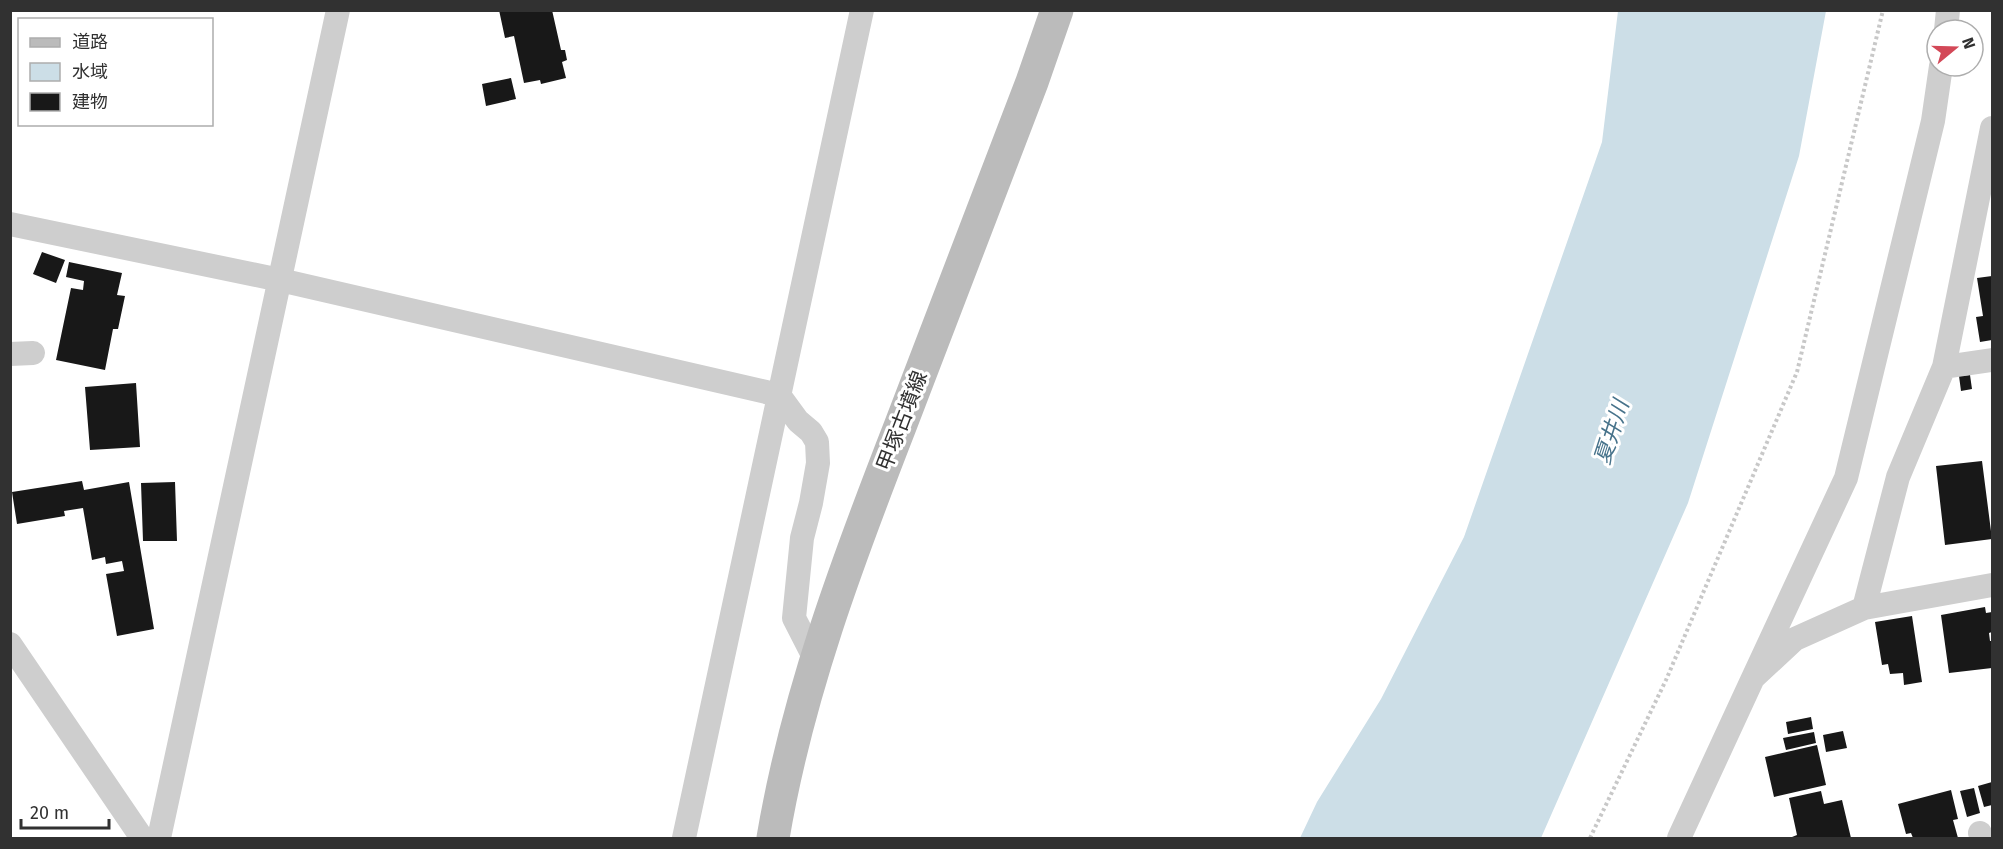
<svg xmlns="http://www.w3.org/2000/svg" width="2003" height="849" font-family="'Fira Sans','Noto Sans JP',sans-serif">
<style>
.water{fill:#ccdee7}
.building{fill:#181818}
.lines{fill:none;stroke-linecap:round;stroke-linejoin:round}
.path{stroke:#c8c8c8;stroke-width:4;stroke-dasharray:3 3;stroke-linecap:butt}
.minor{stroke:#cecece;stroke-width:24}
.secondary{stroke:#bbb;stroke-width:33}
.labels{text-anchor:middle;stroke-width:6;stroke-linejoin:round;paint-order:stroke}
.street-label{font-size:21px;fill:#313131;stroke:#fff}
.water-label{font-size:22px;font-style:italic;fill:#47738b;stroke:#fff}
</style>
<rect width="100%" height="100%" fill="#fff"/>
<path class="water" d="M1618,11h208l-27,145 -111,347 -147,335h-241l17,-36 64,-103 83,-162 138,-395z"/>
<path class="building" d="M499,10h53l9,40h4l2,10 -5,2 4,16 -25,6 -1,-4 -16,3 -10,-47 -9,2z
M511,78l5,21 -30,7 -4,-22z
M42,252l23,8 -9,23 -23,-9z
M69,262l53,11 -5,22 8,1 -7,33h-5l-8,41 -49,-10 15,-72 12,2 1,-9 -18,-4z
M1992,276v64l-12,2 -4,-25 7,-1 -6,-38z
M1970,375l2,14 -11,2 -2,-15z
M136,383l4,64 -50,3 -5,-63z
M1982,461l10,78 -47,6 -9,-79z
M82,481l2,9 45,-8 25,147 -37,7 -11,-62 18,-3 -2,-10 -16,3 -1,-7 -13,3 -9,-52 -19,3 1,5 -48,8 -5,-32z
M175,482l2,59h-34l-2,-58z
M1985,607l1,6 6,-1v20l-3,1 1,8h2v27l-43,5 -8,-58z
M1912,616l10,66 -18,3 -1,-12 -13,1 -2,-10 -6,1 -7,-43z
M1811,717l2,12 -25,5 -2,-12z
M1843,731l4,17 -21,4 -3,-17z
M1814,732l2,11 -30,7 -3,-12z
M1817,745l9,40 -52,12 -9,-40z
M1992,782v23l-8,2 -6,-21z
M1974,788l6,25 -13,4 -7,-26z
M1951,790l7,29 -5,1 5,18h-45l-2,-5 -5,1 -8,-30z
M1821,791l3,13 18,-4 9,38h-59v-1l5,-2 -8,-37z"/>
<g class="lines">
<path class="path" d="M1590,838l76,-158 131,-308 86,-362"/>
<path class="minor" d="M1946,30l2,-20
M1992,128l-48,239 -46,110 -34,131 128,-23
M10,224l270,56 499,115 19,26 13,11 6,10 1,21 -7,40 -9,35 -8,80 21,41
M10,354l23,-1
M1944,367l48,-7
M10,644l132,194
M1753,678l93,-200 87,-357 8,-55
M1980,833l2,5
M159,838l179,-828
M684,838l178,-828
M1679,838l74,-160 42,-39 69,-31"/>
<path class="secondary" d="M773,838c24,-143 75,-278 128,-414 43,-114 87,-228 131,-342l25,-72"/>
</g>
<g class="labels">
<g class="street-label">
<text transform="translate(902 421) rotate(-69)" y="7">甲塚古墳線</text>
</g>
<g class="water-label">
<text transform="translate(1611 432) rotate(-72)" y="8">夏井川</text>
</g>
</g>
<rect width="2003" height="849" fill="none" stroke="#313131" stroke-width="24"/>
<rect x="18" y="18" width="195" height="108" fill="#ffffff" stroke="#adadad" stroke-width="1.5"/>
<rect x="30" y="38" width="30" height="9" fill="#bbbbbb" stroke="#adadad" stroke-width="1.5"/>
<text x="72" y="48" font-size="18" fill="#313131">道路</text>
<rect x="30" y="63" width="30" height="18" fill="#ccdee7" stroke="#adadad" stroke-width="1.5"/>
<text x="72" y="78" font-size="18" fill="#313131">水域</text>
<rect x="30" y="93" width="30" height="18" fill="#181818" stroke="#adadad" stroke-width="1.5"/>
<text x="72" y="108" font-size="18" fill="#313131">建物</text>
<g transform="translate(1955 48) rotate(71)"><circle r="28" fill="#ffffff" stroke="#adadad" stroke-width="1.5"/>
<path d="M0-4.5L10 22L0 15L-10 22Z" fill="#d34857"/>
<text y="-9" font-size="16" font-weight="bold" text-anchor="middle" fill="#313131">N</text>
</g>
<path d="M21 819v9h88v-9" fill="none" stroke="#313131" stroke-width="3"/>
<text x="30" y="819" font-size="18" fill="#313131" stroke="#ffffff" stroke-width="4.5" paint-order="stroke">20 m</text>
</svg>
